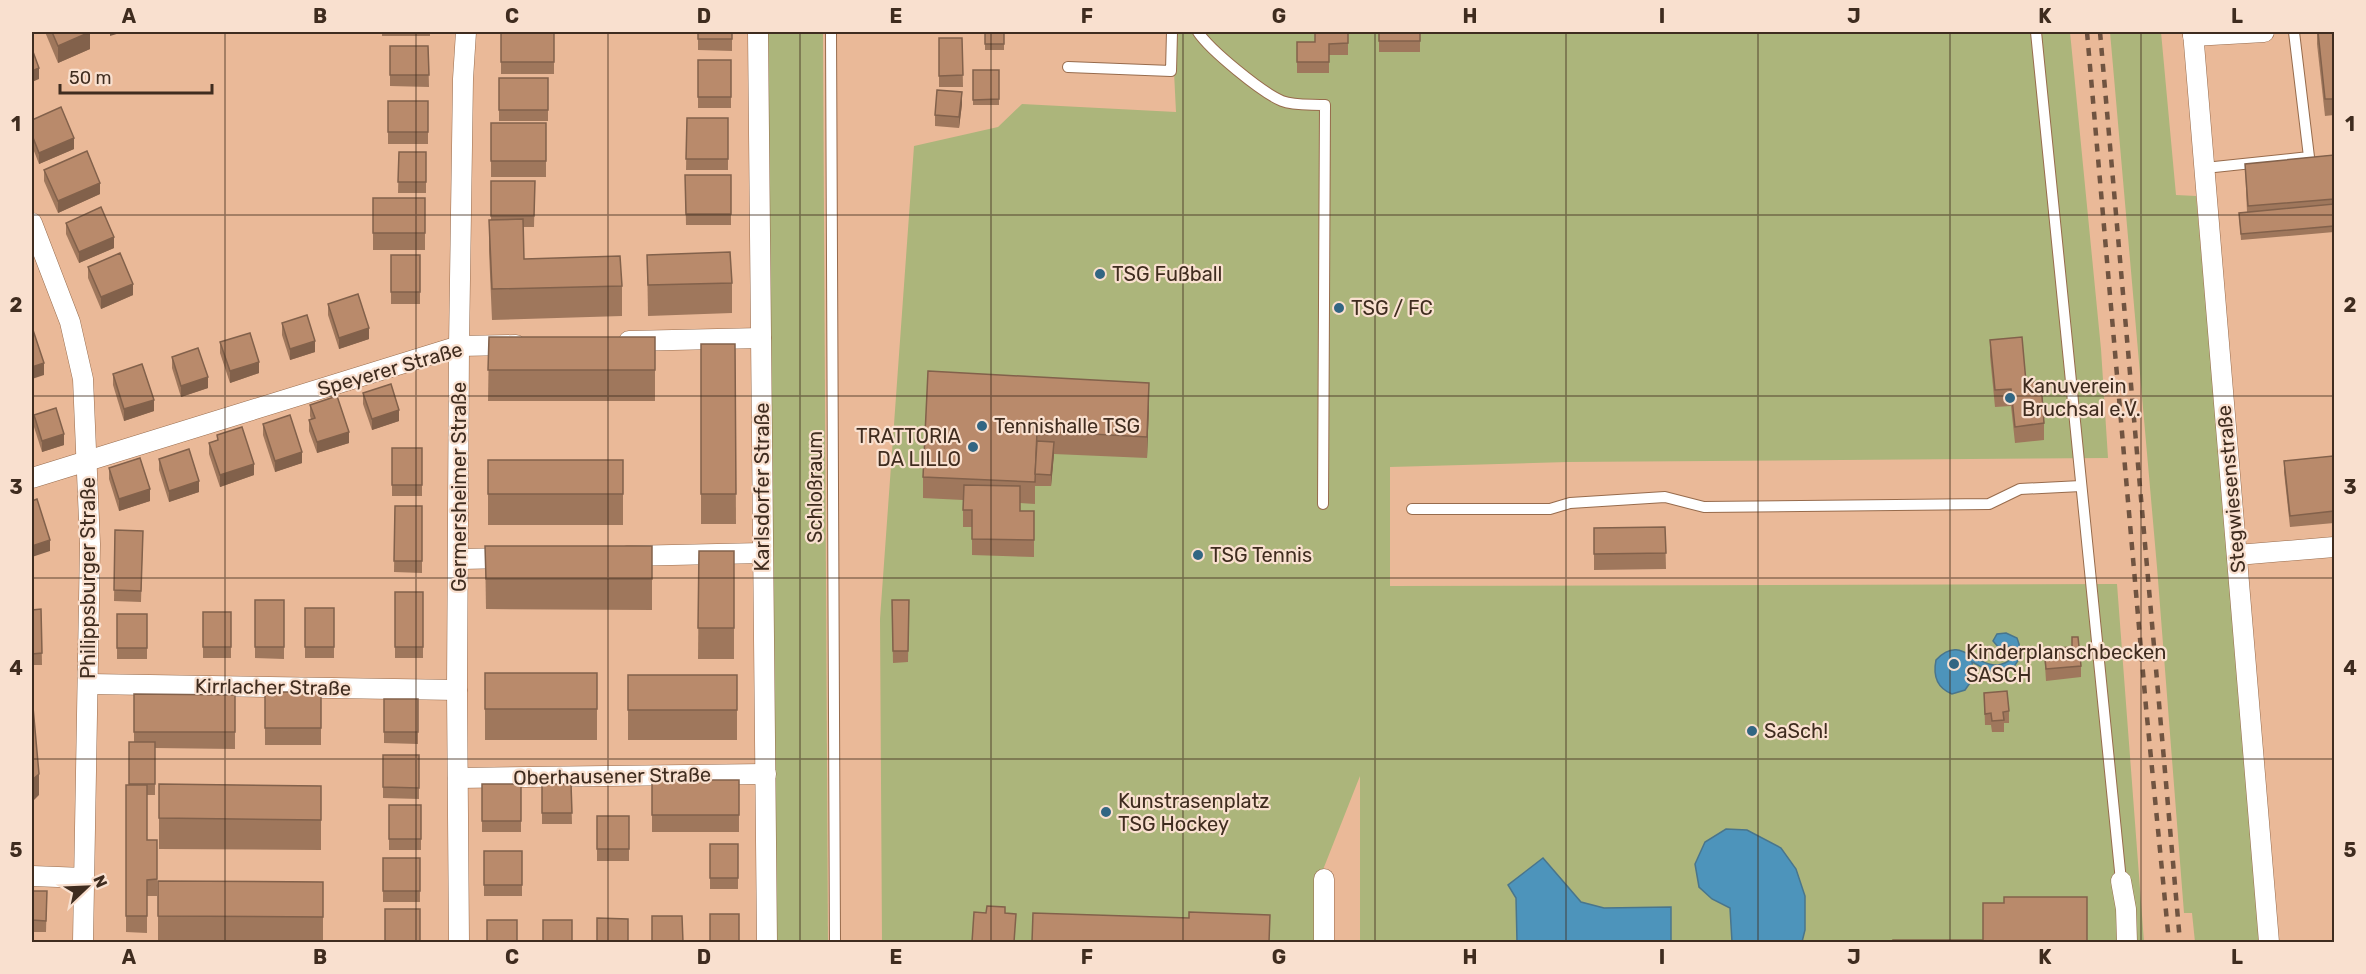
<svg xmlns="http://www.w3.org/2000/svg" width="2366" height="974" font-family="Rubik,sans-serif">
<rect width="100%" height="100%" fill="#eab998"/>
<g fill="#acb57b">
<polygon points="768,32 823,32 828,942 776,942"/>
<polygon points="1172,32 2070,32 2101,349 2108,458 1568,462 1390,467 1390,586 2117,584 2144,942 1360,942 1360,776 1315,890 1314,942 882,942 880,619 914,146 998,127 1022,104 1176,112"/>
<polygon points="2110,32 2161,32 2176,195 2196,196 2229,560 2260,942 2195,942 2192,913 2184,913 2157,567"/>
</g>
<g fill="#4d94bb" stroke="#49758c" stroke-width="1.5">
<path d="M2006 633 2017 638C2024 654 2018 672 1998 673 1990 673 1979 665 1972 662L1974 677 1965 690 1952 694C1937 688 1933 675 1936 660 1959 635 1972 663 1994 665 2002 666 2009 661 2016 656V649L2013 646 1999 648 1993 641 1997 634Z"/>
<polygon points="1726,829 1747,830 1781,848 1796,869 1805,896 1805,930 1802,942 1732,942 1730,908 1712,899 1699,887 1695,864 1705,842"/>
<polygon points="1543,858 1581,902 1604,908 1671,907 1671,942 1517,942 1516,898 1508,885"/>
</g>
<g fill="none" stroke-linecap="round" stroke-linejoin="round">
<defs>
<g id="lane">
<polyline points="831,32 835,942"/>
<path d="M1198 32C1210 50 1261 92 1282 101 1294 106 1312 104 1325 105L1323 504"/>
<polyline points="2036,32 2121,881"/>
<polyline points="1068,67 1171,71 1172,32"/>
<polyline points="2205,168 2309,157 2294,32"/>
<polyline points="1412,509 1550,509 1570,503 1665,497 1704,507 1989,504 2020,489 2081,486"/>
</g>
<g id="street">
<polyline points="758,32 767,942"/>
<polyline points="2193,32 2269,942"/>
<polyline points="2193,36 2264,32"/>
<polyline points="32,223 70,322 83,379 90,544 83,942"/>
<polyline points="629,341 761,338"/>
<polyline points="32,478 459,346 516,345"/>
<polyline points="2237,555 2334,547"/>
<polyline points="627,556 762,553"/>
<polyline points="460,559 511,558"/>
<polyline points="89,684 457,690"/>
<polyline points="458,778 766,774"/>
<polyline points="32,876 84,878"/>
<polyline points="2121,881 2126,909 2127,942"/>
<polyline points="459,942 457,690 459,346 463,79 466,32"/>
<polyline points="1324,942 1324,879"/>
</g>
</defs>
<use href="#lane" stroke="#976b4c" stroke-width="12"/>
<use href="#street" stroke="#976b4c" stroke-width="21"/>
<use href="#lane" stroke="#fff" stroke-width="10"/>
<use href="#street" stroke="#fff" stroke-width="20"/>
<g stroke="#705441" stroke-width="4.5" stroke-dasharray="8 8" stroke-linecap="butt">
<polyline points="2087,32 2146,707 2169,942"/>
<polyline points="2100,32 2180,942"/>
</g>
</g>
<g fill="#9f775c">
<polygon points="45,32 90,32 90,49 58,63"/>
<rect x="382" y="32" width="48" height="4"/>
<rect x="501" y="32" width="53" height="42"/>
<polygon points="698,32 732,32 732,51 698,50"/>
<rect x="985" y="32" width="19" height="18"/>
<polygon points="1348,32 1348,55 1329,55 1329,73 1297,73 1297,42 1315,42"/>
<rect x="1379" y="32" width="41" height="20"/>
<polygon points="2317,32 2334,32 2334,115 2325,116 2317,44"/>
<polygon points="939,38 962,38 963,87 939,87"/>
<polygon points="390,46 428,46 429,87 390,86"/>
<rect x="698" y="60" width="33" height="48"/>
<rect x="973" y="70" width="26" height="35"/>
<rect x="499" y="78" width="49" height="43"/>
<rect x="388" y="101" width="40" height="43"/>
<polygon points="962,104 959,128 935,126 935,115"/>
<polygon points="687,118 728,118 728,170 686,170"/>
<polygon points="32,120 74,149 39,164 32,146"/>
<rect x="491" y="123" width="55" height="54"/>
<polygon points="399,152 426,152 426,193 398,193"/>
<polygon points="2334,155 2334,232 2241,240 2239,213 2247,212 2245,164"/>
<polygon points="44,170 100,194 58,213 44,181"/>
<polygon points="685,175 731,175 731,225 686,225"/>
<polygon points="491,181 535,181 534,227 523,227 524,259 622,286 622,316 492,320 489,251 489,220 491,220"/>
<rect x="373" y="198" width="52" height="52"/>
<polygon points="66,223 114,248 79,263 66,234"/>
<rect x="391" y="255" width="29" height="49"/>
<polygon points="647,255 732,283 732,313 648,316"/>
<polygon points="88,267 133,295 101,309 88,278"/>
<polygon points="328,304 369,339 339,349 328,315"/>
<polygon points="282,323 315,352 290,360 282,335"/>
<polygon points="489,337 655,337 655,401 488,401"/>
<polygon points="1990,340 2044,423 2044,440 2015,443 2011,406 1995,407 1990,356"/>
<polygon points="220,342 259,373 230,383 220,353"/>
<polygon points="701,344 735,344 736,524 701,524"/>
<polygon points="172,357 208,388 181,397 172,368"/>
<polygon points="928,371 1149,404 1147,458 1054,454 1051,486 1035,486 1035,483 1035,504 1020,503 1020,511 1034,511 1034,557 972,555 972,527 963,527 963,500 923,498 923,477"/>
<polygon points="113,374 154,411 124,421 113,385"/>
<polygon points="363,393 399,421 372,430 363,404"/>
<polygon points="310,405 349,443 317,453 309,431 309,420 311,419 310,416"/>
<polygon points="34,415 64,445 42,452 34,427"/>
<polygon points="263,424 302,463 275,472 263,435"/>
<polygon points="217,435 254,475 220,487 209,454 209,443 217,440"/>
<rect x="392" y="448" width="30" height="48"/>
<polygon points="159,459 199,492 169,502 159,470"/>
<rect x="488" y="460" width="135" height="65"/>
<polygon points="2284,461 2334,468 2334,523 2290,527 2284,472"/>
<polygon points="109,468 150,501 119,511 109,479"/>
<polygon points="395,506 422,506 422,573 394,572"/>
<polygon points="1665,527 1666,569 1594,570 1594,528"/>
<polygon points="115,530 143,531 141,602 114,601"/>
<polygon points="485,546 652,546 652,610 486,609"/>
<polygon points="699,551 734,551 734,659 698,659"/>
<rect x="395" y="592" width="28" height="66"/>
<polygon points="255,600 284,600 284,659 255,658"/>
<polygon points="892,600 909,600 908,662 893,663"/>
<rect x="305" y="608" width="29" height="50"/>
<polygon points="41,609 42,665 32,665 32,610"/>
<rect x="203" y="612" width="28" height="46"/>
<rect x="117" y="614" width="30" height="45"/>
<polygon points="2072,637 2081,666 2081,677 2046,681 2044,649 2072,647"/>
<rect x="485" y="673" width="112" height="67"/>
<rect x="628" y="675" width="109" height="65"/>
<rect x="265" y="692" width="56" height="53"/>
<polygon points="1984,693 2009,711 2009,723 2004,723 2004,732 1992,732 1991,725 1985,725"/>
<polygon points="134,694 235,695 235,749 155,748 155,795 147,795 147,840 157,840 157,896 147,896 147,933 126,932 126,785 129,785 129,742 134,742"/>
<polygon points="384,699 418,699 418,744 384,743"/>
<polygon points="383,755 419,755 419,799 383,798"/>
<rect x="652" y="780" width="87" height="52"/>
<polygon points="159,784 321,786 321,850 159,849"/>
<rect x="482" y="784" width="39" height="48"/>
<polygon points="542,784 571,784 572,824 542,824"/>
<rect x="389" y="805" width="32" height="45"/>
<rect x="597" y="816" width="32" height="45"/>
<rect x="710" y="844" width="28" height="45"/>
<rect x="484" y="851" width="38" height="45"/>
<rect x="383" y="858" width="37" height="44"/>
<polygon points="158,881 323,882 323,942 158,942"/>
<polygon points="32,891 47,891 46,932 32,932"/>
</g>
<g fill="#82614b">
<polygon points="90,32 90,49 58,63 58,46"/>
<polygon points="110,32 123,32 110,36"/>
<polygon points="39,68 39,79 32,82 32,71"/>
<polygon points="962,92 962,104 959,128 959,117"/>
<polygon points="74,138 74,149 39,164 39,153"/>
<polygon points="100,183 100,194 58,213 58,201"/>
<polygon points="114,237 114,248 79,263 79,252"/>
<polygon points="133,284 133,295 101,309 101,297"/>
<polygon points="369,328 369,339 339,349 339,338"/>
<polygon points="315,341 315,352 290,360 290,349"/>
<polygon points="259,362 259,373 230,383 230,371"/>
<polygon points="44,363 44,375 32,379 32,367"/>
<polygon points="208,377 208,388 181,397 181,386"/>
<polygon points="1149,383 1149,404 1147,458 1147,437"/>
<polygon points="154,400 154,411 124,421 124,409"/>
<polygon points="399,410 399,421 372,430 372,419"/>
<polygon points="349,432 349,443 317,453 317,442"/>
<polygon points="64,434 64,445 42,452 42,441"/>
<polygon points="1054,442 1054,454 1051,486 1051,475"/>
<polygon points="302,452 302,463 275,472 275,461"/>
<polygon points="254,464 254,475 220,487 220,475"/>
<polygon points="199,481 199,492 169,502 169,491"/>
<polygon points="150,489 150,501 119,511 119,499"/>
<polygon points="50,540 50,551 32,557 32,546"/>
<polygon points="39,774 39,795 32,802 32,780"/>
</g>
<g fill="#b98a6b" stroke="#82614b" stroke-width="1.5">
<polygon points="52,32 90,32 58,46"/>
<rect x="501" y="32" width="53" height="30"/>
<rect x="698" y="32" width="34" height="7"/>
<rect x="985" y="32" width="19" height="12"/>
<polygon points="1315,32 1348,32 1348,43 1329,44 1329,62 1297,62 1297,42 1315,42"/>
<rect x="1379" y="32" width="41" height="9"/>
<polygon points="2318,32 2334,32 2334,99 2325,99"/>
<polygon points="939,38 962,38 963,75 939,76"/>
<polygon points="390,46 428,46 429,75 390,75"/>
<polygon points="32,49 39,68 32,71"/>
<rect x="698" y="60" width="33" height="37"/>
<polygon points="973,70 999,70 999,99 973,100"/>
<rect x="499" y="78" width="49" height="32"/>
<polygon points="937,90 962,92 959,117 935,115"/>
<rect x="388" y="101" width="40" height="31"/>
<polygon points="61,107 74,138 39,153 32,135 32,120"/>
<polygon points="687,118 728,118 728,159 686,159"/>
<rect x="491" y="123" width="55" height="38"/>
<polygon points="87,151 100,183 58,201 44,170"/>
<polygon points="399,152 426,152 426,182 398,182"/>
<polygon points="2334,155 2334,199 2248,206 2245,164"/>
<polygon points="685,175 731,175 731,214 686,214"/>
<polygon points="491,181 535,181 534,216 491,216"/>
<rect x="373" y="198" width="52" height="35"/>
<polygon points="2334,204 2334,226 2241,234 2239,213"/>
<polygon points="101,207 114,237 79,252 66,223"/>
<polygon points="523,219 524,259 620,256 622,286 492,289 489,220"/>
<polygon points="730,252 732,283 648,285 647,255"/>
<polygon points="120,253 133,284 101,297 88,267"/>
<rect x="391" y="255" width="29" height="37"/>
<polygon points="358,294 369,328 339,338 328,304"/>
<polygon points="307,315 315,341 290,349 282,323"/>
<polygon points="32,327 44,363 32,367"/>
<polygon points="250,333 259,362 230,371 220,342"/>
<polygon points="489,337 655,337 655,370 488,370"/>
<polygon points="2022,337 2026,382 2041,382 2044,423 2015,427 2011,389 1995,390 1990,340"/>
<polygon points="701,344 735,344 736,494 701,494"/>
<polygon points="198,348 208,377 181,386 172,357"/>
<polygon points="142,364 154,400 124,409 113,374"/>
<polygon points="928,371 1149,383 1147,437 1037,431 1035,482 923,477"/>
<polygon points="391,384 399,410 372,419 363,393"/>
<polygon points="337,396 349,432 317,442 309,420 315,418 310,405"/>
<polygon points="56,408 64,434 42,441 34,415"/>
<polygon points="290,415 302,452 275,461 263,424"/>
<polygon points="242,427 254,464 220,475 209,443 218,440 217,435"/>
<polygon points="1037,441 1054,442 1051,475 1035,474"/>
<rect x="392" y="448" width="30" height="37"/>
<polygon points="189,449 199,481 169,491 159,459"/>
<polygon points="2333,456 2334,468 2334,511 2290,516 2284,461"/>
<polygon points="140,458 150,489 119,499 109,468"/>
<rect x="488" y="460" width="135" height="34"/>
<polygon points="964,485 1020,486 1020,511 1034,511 1034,540 972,539 972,510 963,510"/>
<polygon points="37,499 50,540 32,546 32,501"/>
<polygon points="395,506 422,506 422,561 394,561"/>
<polygon points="1665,527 1666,553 1594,554 1594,528"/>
<polygon points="115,530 143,531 141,591 114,590"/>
<polygon points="485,546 652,546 652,579 486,579"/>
<polygon points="699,551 734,551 734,628 698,628"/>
<rect x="395" y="592" width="28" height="55"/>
<rect x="255" y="600" width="29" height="47"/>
<polygon points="892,600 909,600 908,651 893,651"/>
<rect x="305" y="608" width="29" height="39"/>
<polygon points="41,609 42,653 32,654 32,610"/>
<rect x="203" y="612" width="28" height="35"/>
<rect x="117" y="614" width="30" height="34"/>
<polygon points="2072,637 2078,637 2081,666 2046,669 2044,649 2072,647"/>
<rect x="485" y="673" width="112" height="36"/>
<rect x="628" y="675" width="109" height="35"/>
<polygon points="2007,691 2009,711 2003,712 2004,720 1992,721 1991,713 1985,714 1984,693"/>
<rect x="265" y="692" width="56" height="36"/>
<polygon points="134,694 235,695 235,732 134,732"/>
<rect x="384" y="699" width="34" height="33"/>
<polygon points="33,707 39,774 32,780 32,708"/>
<rect x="129" y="742" width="26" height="42"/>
<polygon points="383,755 419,755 419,788 383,787"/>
<rect x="652" y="780" width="87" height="35"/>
<polygon points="159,784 321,786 321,820 159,818"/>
<rect x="482" y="784" width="39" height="37"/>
<polygon points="542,784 571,784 572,813 542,813"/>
<polygon points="126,785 147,785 147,840 157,840 157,879 147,880 147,916 126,916"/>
<rect x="389" y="805" width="32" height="34"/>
<rect x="597" y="816" width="32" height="33"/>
<rect x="710" y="844" width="28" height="34"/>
<rect x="484" y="851" width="38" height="34"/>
<rect x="383" y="858" width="37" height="33"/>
<polygon points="158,881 323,882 323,917 158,916"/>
<polygon points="32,891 47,891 46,921 32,920"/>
<polygon points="2004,897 2087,897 2087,942 1893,942 1893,940 1983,940 1983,903 2004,903"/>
<polygon points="987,906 1005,907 1005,913 1016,914 1014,942 972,942 974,912 986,913"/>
<rect x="385" y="909" width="35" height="33"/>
<polygon points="1189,912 1270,915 1269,942 1032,942 1033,913 1189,918"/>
<rect x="710" y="914" width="29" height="28"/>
<polygon points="652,916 682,916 683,942 652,942"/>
<polygon points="597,918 628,919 628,942 597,942"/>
<rect x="487" y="920" width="30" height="22"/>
<rect x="543" y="920" width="29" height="22"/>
</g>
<path fill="none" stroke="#3f2c1f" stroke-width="1.5" stroke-opacity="0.55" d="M225 32V942M416 32V942M608 32V942M800 32V942M991 32V942M1183 32V942M1375 32V942M1566 32V942M1758 32V942M1950 32V942M2141 32V942M32 215H2334M32 396H2334M32 578H2334M32 759H2334"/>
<g fill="#326683" stroke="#f9e0cf" stroke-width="2">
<circle cx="1100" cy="274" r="6"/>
<circle cx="1339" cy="308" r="6"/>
<circle cx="2010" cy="398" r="6"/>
<circle cx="982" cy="426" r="6"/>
<circle cx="973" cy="447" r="6"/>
<circle cx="1198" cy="555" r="6"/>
<circle cx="1954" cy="664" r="6"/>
<circle cx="1752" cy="731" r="6"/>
<circle cx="1106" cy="812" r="6"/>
</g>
<g text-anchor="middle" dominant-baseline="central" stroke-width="4.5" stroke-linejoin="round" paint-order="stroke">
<g font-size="20" fill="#3f2c1f" stroke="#f9e0cf" text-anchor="start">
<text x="1112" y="274">TSG Fußball</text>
<text x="1351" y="308">TSG / FC</text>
<text x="2022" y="386">Kanuverein<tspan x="2022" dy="23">Bruchsal e.V.</tspan></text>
<text x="994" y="426">Tennishalle TSG</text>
<text x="961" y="436" text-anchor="end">TRATTORIA<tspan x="961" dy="23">DA LILLO</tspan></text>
<text x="1210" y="555">TSG Tennis</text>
<text x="1966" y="652">Kinderplanschbecken<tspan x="1966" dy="23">SASCH</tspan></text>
<text x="1764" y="731">SaSch!</text>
<text x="1118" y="801">Kunstrasenplatz<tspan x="1118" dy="23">TSG Hockey</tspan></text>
</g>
<g font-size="20" fill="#3f2c1f" stroke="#f9e0cf">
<text transform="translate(390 369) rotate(-16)">Speyerer Straße</text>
<text transform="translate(459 487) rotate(-90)">Germersheimer Straße</text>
<text transform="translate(762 487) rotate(-90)">Karlsdorfer Straße</text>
<text transform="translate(815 487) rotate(-90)">Schloßraum</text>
<text transform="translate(2231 489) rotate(-95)">Stegwiesenstraße</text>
<text transform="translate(88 578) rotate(-90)">Philippsburger Straße</text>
<text transform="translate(273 687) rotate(1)">Kirrlacher Straße</text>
<text transform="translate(612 776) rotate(-1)">Oberhausener Straße</text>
</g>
</g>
<rect width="2366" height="974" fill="none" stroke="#f9e0cf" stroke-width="66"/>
<g transform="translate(87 887) rotate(67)" stroke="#f9e0cf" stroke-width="4.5" paint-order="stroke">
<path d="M0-4.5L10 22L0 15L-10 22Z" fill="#3f2c1f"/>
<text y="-9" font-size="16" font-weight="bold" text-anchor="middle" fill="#3f2c1f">N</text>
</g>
<path d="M60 84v9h152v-9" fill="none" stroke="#3f2c1f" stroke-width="3"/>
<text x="69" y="84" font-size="18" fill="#3f2c1f" stroke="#f9e0cf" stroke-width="4.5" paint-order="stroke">50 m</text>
<rect x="33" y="33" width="2300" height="908" fill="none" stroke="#3f2c1f" stroke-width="2"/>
<g font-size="20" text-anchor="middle" font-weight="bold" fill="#3f2c1f">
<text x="129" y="23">A</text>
<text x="320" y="23">B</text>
<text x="512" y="23">C</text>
<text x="704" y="23">D</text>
<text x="896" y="23">E</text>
<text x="1087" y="23">F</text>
<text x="1279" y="23">G</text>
<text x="1470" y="23">H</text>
<text x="1662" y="23">I</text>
<text x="1854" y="23">J</text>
<text x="2045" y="23">K</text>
<text x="2237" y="23">L</text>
<text x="16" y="131">1</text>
<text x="2350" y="131">1</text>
<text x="16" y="312">2</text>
<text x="2350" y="312">2</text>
<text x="16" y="494">3</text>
<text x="2350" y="494">3</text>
<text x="16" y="675">4</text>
<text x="2350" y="675">4</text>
<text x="16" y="857">5</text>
<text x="2350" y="857">5</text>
<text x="129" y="964">A</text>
<text x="320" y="964">B</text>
<text x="512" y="964">C</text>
<text x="704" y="964">D</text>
<text x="896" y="964">E</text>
<text x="1087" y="964">F</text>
<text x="1279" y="964">G</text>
<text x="1470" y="964">H</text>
<text x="1662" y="964">I</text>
<text x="1854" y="964">J</text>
<text x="2045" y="964">K</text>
<text x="2237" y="964">L</text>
</g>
</svg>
